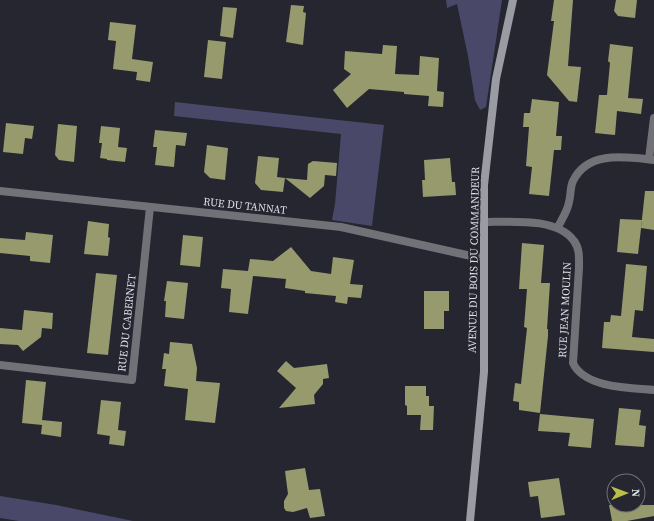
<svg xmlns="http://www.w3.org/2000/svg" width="654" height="521" font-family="'Source Serif 4',serif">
<rect width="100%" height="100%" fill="#262631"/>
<g fill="#494869">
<polygon points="446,0 502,0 486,107 480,110 475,100 468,56 457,4 447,8"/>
<polygon points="175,102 384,125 372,226 332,220 335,204 341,134 174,116"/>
<polygon points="0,496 56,505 133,521 19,521 0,518"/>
</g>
<g fill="#969a6d">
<polygon points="554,0 573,0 568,66 581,67 577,102 569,101 547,75 554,21 551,21"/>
<polygon points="616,0 637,0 635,18 618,16 614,11"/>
<polygon points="291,5 304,6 303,12 306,13 303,45 286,42"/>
<polygon points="223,7 237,8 233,38 220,36"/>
<polygon points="110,22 136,25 132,59 153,62 150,82 136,80 137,72 113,69 116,41 108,40"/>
<polygon points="208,40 226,42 222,79 204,77"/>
<polygon points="610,44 633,47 628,98 643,99 641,114 617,111 615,135 595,133 599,95 607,95 610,63 608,61"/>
<polygon points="383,45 397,46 395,74 419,75 420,56 439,58 437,91 444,92 443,107 428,106 429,96 404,94 404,92 369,89 347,108 333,90 351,74 344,69 345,51 382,54"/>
<polygon points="532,99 559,102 556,136 562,136 561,150 554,150 549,196 529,194 532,167 526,166 529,127 523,127 524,113 530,113"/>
<polygon points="6,123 34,126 32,139 25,138 23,154 3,152"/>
<polygon points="58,124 77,126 74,162 59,160 55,155"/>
<polygon points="101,126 120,128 118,147 127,148 125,162 107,160 107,159 100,158 102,143 99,143"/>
<polygon points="155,130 187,133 185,146 176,145 174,167 155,165 157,147 153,147"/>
<polygon points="207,145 228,148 225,180 210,178 204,172"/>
<polygon points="258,156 279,158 277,177 285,178 283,192 261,190 255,183"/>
<polygon points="450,158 452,182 455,182 456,195 423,197 422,180 425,180 424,160"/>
<polygon points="313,161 337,163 336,176 325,175 324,186 310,198 285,178 307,180 308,164"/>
<polygon points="645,191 654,191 654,230 641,228"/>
<polygon points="620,219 642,220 638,254 617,252"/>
<polygon points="88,221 109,224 108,237 110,238 108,256 84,254"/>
<polygon points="26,232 53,235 50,263 30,261 30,256 0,253 0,238 25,240"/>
<polygon points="183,235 203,237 200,267 180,265"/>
<polygon points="522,243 544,245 541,283 550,283 547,329 548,329 548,336 540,413 519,410 519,402 513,401 515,383 521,384 527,328 524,327 527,289 519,289"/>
<polygon points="291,247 311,271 331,274 333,257 354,260 350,284 363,285 361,298 348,297 347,304 335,302 336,296 305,293 305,291 285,288 286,279 253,276 248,314 229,312 231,289 221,288 223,269 248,271 250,259 273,261"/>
<polygon points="626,264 647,266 643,311 635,310 632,337 654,339 654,352 602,348 604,322 610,322 611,315 621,316"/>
<polygon points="96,273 117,275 108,355 87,353"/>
<polygon points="167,281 188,283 184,319 165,317 166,301 164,301"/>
<polygon points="424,291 449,291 449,311 444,311 444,329 424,329"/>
<polygon points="24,310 53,313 52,329 42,328 41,337 23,351 18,345 0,344 0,328 22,330"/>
<polygon points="170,342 192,344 197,368 196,381 220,383 215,423 185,420 188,389 164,386 166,369 162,369 164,353 169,354"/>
<polygon points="286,361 294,368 327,364 329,378 323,379 323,384 314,395 315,404 279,408 296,388 277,371"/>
<polygon points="26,380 46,382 42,420 62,422 61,437 41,434 42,425 22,423"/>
<polygon points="405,386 426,386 426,396 429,396 429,406 434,406 433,430 420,430 421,415 407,415 407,406 405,405"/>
<polygon points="101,400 121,402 118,430 126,431 124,446 109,444 110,436 97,434"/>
<polygon points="619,408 641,410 639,425 646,426 644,447 615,445"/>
<polygon points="540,414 594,419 591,448 568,446 570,433 538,431"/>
<polygon points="305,468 309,490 320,489 325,516 310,518 307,508 293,512 286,511 284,508 284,501 288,494 285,471"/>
<polygon points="559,478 565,515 541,518 538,496 530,497 528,482"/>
<polygon points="609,505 654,505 654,516 627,521 612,521"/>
</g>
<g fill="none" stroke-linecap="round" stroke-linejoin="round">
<g stroke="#717177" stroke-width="8">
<polyline points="649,159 654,118"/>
<polyline points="0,191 341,227 471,256 484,257"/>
<path d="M484 222C510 222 557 217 574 241 580 249 579 259 579 268L573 363C584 388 631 388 654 390"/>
<path d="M558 227C562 219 568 210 569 202 571 195 570 187 573 181 588 150 626 157 654 160"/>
<polyline points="0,365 132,380 150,207"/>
</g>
<polyline stroke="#9b9ba4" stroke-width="8" points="470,521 484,372 484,185 496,79 513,0"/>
</g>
<g text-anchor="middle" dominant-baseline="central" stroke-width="4" stroke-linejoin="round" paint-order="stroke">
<g font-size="11" fill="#dedfe6" stroke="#262631">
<text transform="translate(245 206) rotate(6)">RUE DU TANNAT</text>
<text transform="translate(474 260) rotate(-89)">AVENUE DU BOIS DU COMMANDEUR</text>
<text transform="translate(565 310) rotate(-87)">RUE JEAN MOULIN</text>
<text transform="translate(127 323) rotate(-84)">RUE DU CABERNET</text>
</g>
</g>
<g transform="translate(626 493) rotate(89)"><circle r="19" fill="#262631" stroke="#707079"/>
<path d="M0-3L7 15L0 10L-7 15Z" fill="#bac045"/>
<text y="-6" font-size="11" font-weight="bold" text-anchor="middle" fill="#dedfe6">N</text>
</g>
</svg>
